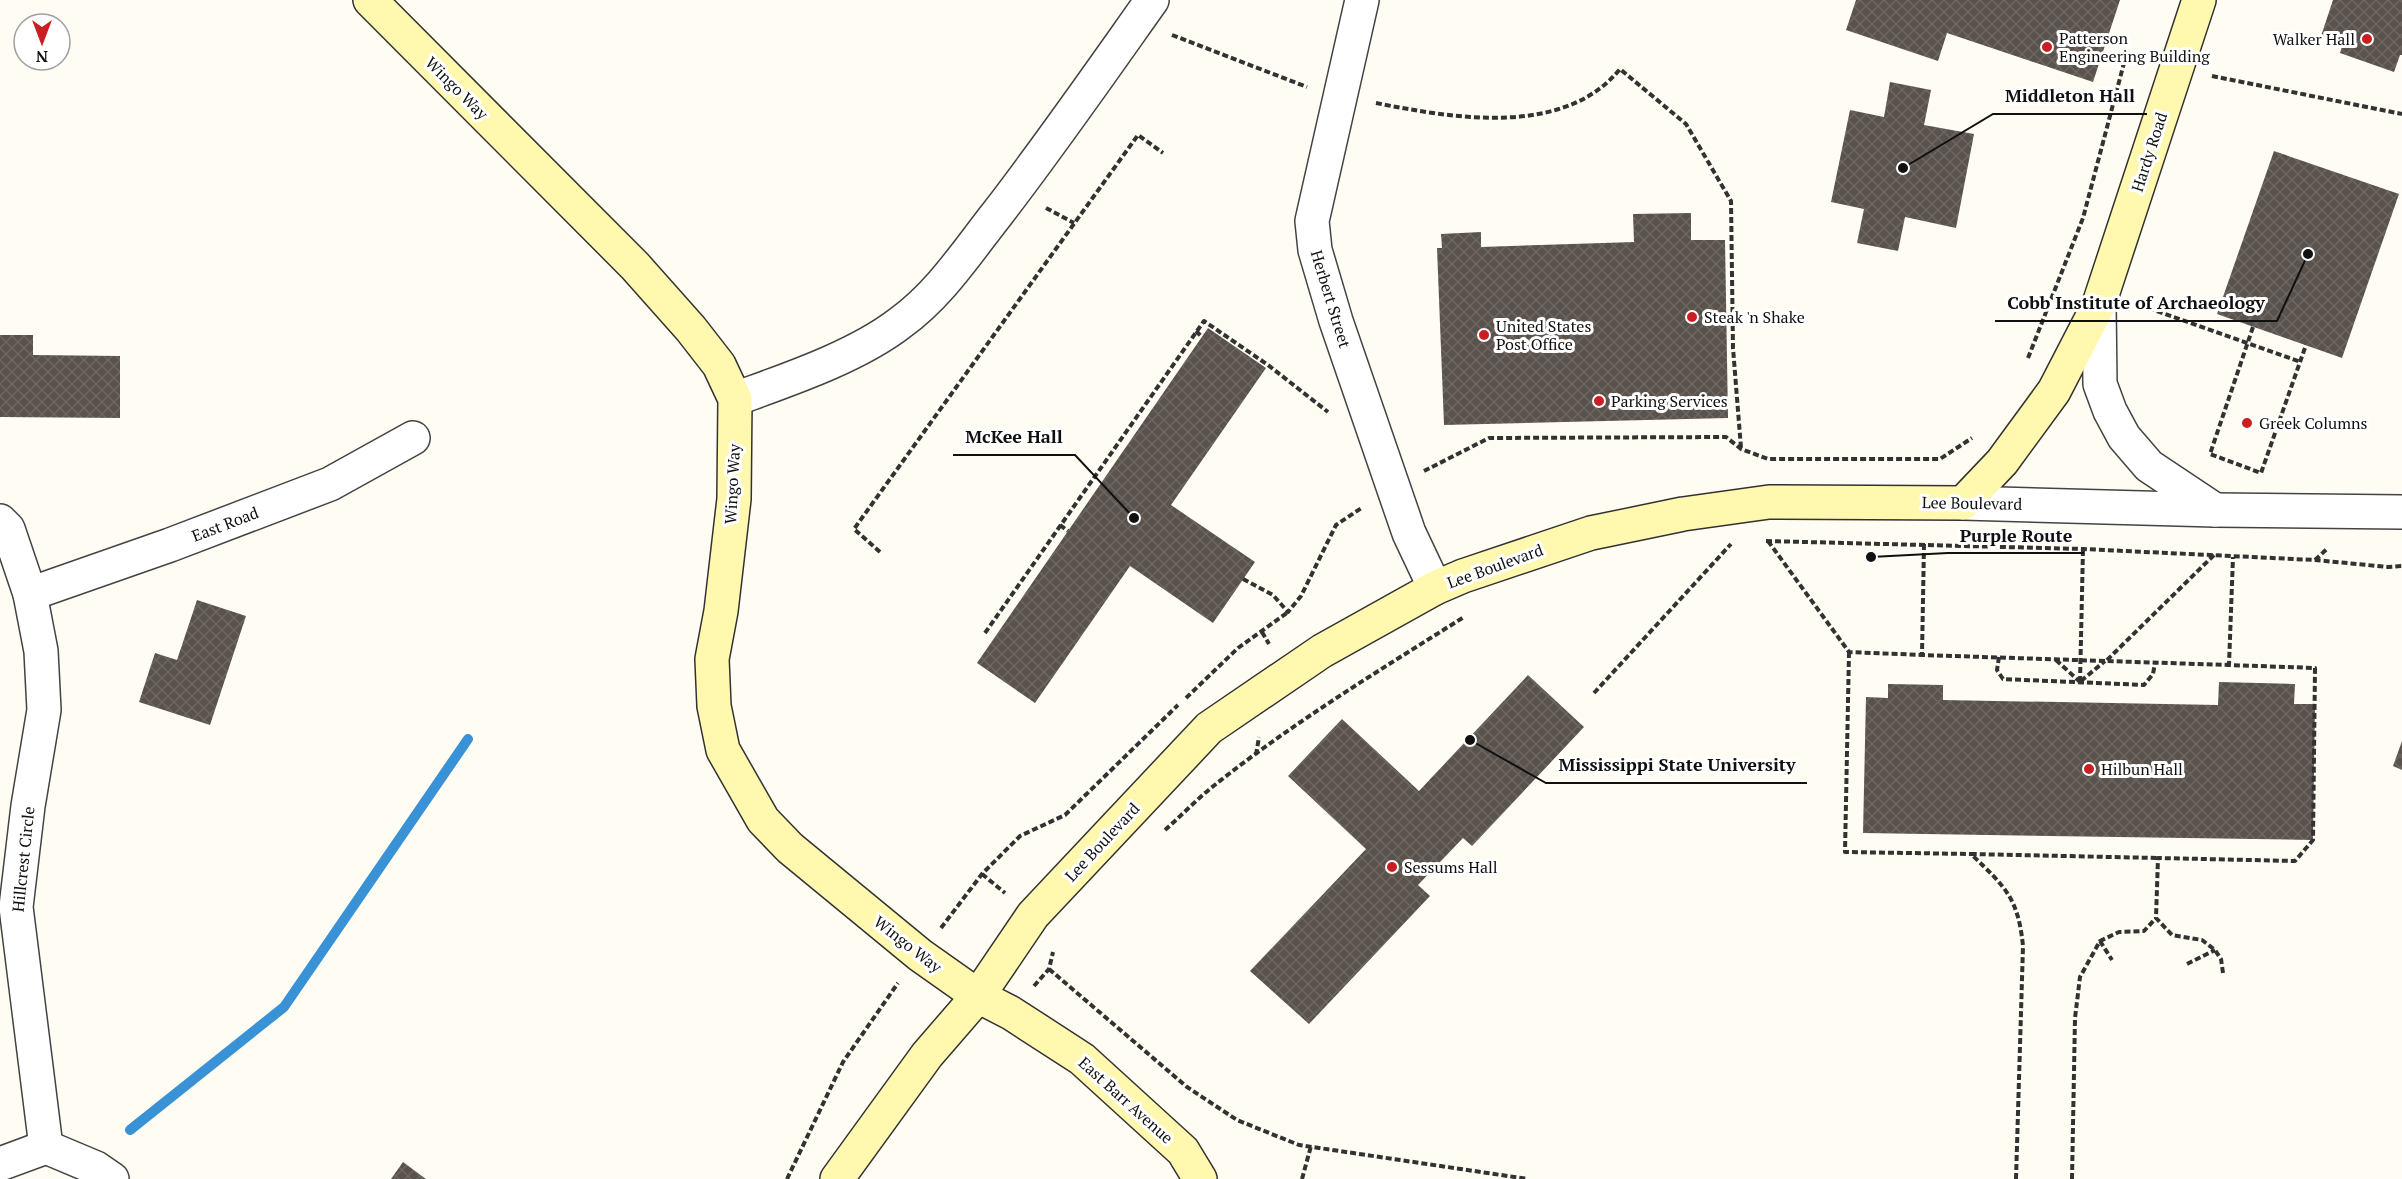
<svg xmlns="http://www.w3.org/2000/svg" width="2402" height="1179" font-family="'PT Serif',serif">
<defs>
<pattern id="building-cross-hatch" width="8" height="8" patternUnits="userSpaceOnUse" patternTransform="scale(1.5)"><rect width="8" height="8" fill="#5a524c"/><path d="M0 0l8 8M0 8l8-8" fill="none" stroke="#6d6661"/></pattern>
</defs>
<rect width="100%" height="100%" fill="#fffdf3"/>
<g fill="none" stroke-linecap="round" stroke-linejoin="round">
<polyline stroke="#3892d5" stroke-width="10" points="130,1130 284,1007 468,739"/>
</g>
<g fill="url(#building-cross-hatch)">
<polygon points="1856,0 2120,0 2093,82 1947,33 1938,61 1846,30"/>
<polygon points="2333,0 2402,0 2402,55 2400,55 2394,72 2340,53 2343,43 2321,36"/>
<polygon points="1890,82 1931,90 1924,125 1974,134 1956,228 1905,217 1898,251 1857,243 1864,209 1831,202 1850,110 1884,117"/>
<polygon points="2274,151 2399,194 2342,358 2217,314"/>
<polygon points="1691,213 1691,240 1725,240 1728,418 1444,425 1437,248 1442,248 1441,234 1481,232 1481,247 1634,242 1633,214"/>
<polygon points="1208,328 1266,368 1171,505 1255,562 1213,623 1130,566 1035,703 977,663"/>
<polygon points="0,335 33,335 33,355 120,356 120,418 0,417"/>
<polygon points="197,600 246,616 210,725 139,702 155,653 177,660"/>
<polygon points="1528,675 1584,727 1472,846 1463,838 1418,885 1430,896 1309,1024 1250,971 1366,849 1288,776 1342,719 1419,791"/>
<polygon points="2219,682 2295,684 2294,704 2315,704 2313,840 1863,833 1866,697 1888,698 1888,684 1943,685 1943,700 2218,705"/>
<polygon points="2402,741 2402,770 2393,766"/>
<polygon points="403,1162 426,1179 391,1179"/>
</g>
<g fill="none" stroke-linecap="round" stroke-linejoin="round">
<defs>
<g id="street">
<polyline points="1362,0 1312,221 1315,250 1336,321 1409,533 1435,588"/>
<polyline points="2099,304 2100,384 2110,411 2124,437 2149,466 2215,510"/>
<path d="M735 399C787 380 856 357 900 323 940 294 967 252 997 214 1051 144 1101 72 1152 0"/>
<polyline points="1963,503 2215,510 2402,512"/>
<polyline points="0,521 8,529 30,594 41,651 44,710 28,806 16,907 46,1147"/>
<polyline points="30,594 170,545 330,484 413,438"/>
<polyline points="46,1147 96,1168 112,1179"/>
<polyline points="0,1164 46,1147"/>
</g>
<g id="secondary">
<polyline points="370,0 635,266 691,329 719,365 735,399 734,499 721,611 712,659 714,706 723,750 763,820 790,848 920,955 978,996 1011,1013 1082,1059 1183,1151 1200,1179"/>
<polyline points="837,1179 927,1055 978,996 1033,915 1209,728 1322,651 1435,588 1463,576 1591,533 1683,514 1769,502 1963,503 2002,462 2054,391 2099,304 2199,0"/>
</g>
</defs>
<use href="#street" stroke="#434343" stroke-width="36"/>
<use href="#secondary" stroke="#323232" stroke-width="36"/>
<g stroke="#323232" stroke-width="4" stroke-dasharray="6 3" stroke-linecap="butt">
<polyline points="1172,35 1307,87"/>
<polyline points="2212,76 2402,114"/>
<path d="M1376 103C1452 118 1564 138 1620 69L1686 124 1731 201 1733 348 1741 448"/>
<polyline points="1046,208 1074,223"/>
<polyline points="2140,305 2301,362"/>
<polyline points="2253,327 2210,454 2261,473 2306,345"/>
<polyline points="1196,331 1202,337"/>
<polyline points="2028,358 2083,218 2124,63 2142,62"/>
<polyline points="1424,471 1489,438 1726,437 1741,449 1768,459 1940,459 1972,438"/>
<polyline points="1060,525 1068,531"/>
<polyline points="1766,541 2083,549 2315,560 2388,567 2402,566"/>
<polyline points="1768,541 1849,652 1922,655"/>
<polyline points="1924,544 1922,655 2106,661"/>
<polyline points="880,552 854,529 1138,135 1163,153"/>
<polyline points="2214,555 2106,661 2229,665"/>
<polyline points="2315,560 2328,548"/>
<polyline points="1243,579 1273,595 1288,612 1301,596 1336,525 1363,507"/>
<polyline points="1262,632 1269,644"/>
<polyline points="985,633 1204,321 1268,365 1328,412"/>
<polyline points="1849,652 1845,852 1971,854"/>
<polyline points="1999,657 1997,670 2003,679 2144,685 2153,674 2155,663"/>
<polyline points="2056,660 2079,681"/>
<polyline points="2081,681 2105,661"/>
<polyline points="2080,682 2083,549"/>
<polyline points="1594,693 1731,544"/>
<polyline points="1186,698 1238,648 1288,612"/>
<polyline points="1256,755 1259,737"/>
<path d="M1165 830C1182 815 1198 798 1216 784 1294 722 1380 670 1464 617"/>
<polyline points="982,874 1005,893"/>
<polyline points="941,928 982,874 1020,836 1065,815 1178,705"/>
<polyline points="2100,941 2112,960"/>
<polyline points="2187,964 2215,950"/>
<polyline points="1049,969 1187,1087 1237,1120 1299,1145 1528,1179"/>
<polyline points="2223,973 2221,959 2215,950 2202,940 2172,935 2156,918 2158,858 2295,861 2313,840 2315,668 2229,665 2233,557"/>
<polyline points="1034,986 1049,969 1053,952"/>
<polyline points="787,1179 843,1062 898,983"/>
<polyline points="1302,1179 1311,1146"/>
<path d="M2016 1179 2023 946C2018 897 2005 887 1971 854L2158 858"/>
<polyline points="2072,1179 2075,1018 2080,977 2100,941 2119,932 2144,931 2156,918"/>
</g>
<use href="#street" stroke="#fff" stroke-width="33"/>
<use href="#secondary" stroke="#fff8ae" stroke-width="33"/>
</g>
<g fill="#c91f23" stroke="#fff" stroke-width="2">
<circle cx="2367" cy="39" r="6"/>
<circle cx="2047" cy="47" r="6"/>
<circle cx="1692" cy="317" r="6"/>
<circle cx="1484" cy="335" r="6"/>
<circle cx="1599" cy="401" r="6"/>
<circle cx="2247" cy="423" r="6"/>
<circle cx="2089" cy="769" r="6"/>
<circle cx="1392" cy="867" r="6"/>
</g>
<g text-anchor="middle" dominant-baseline="central" stroke-width="6" stroke-linejoin="round" paint-order="stroke">
<g font-size="16" fill="#101010" stroke="#fff" text-anchor="start">
<text x="2059" y="38">Patterson<tspan x="2059" dy="18">Engineering Building</tspan></text>
<text x="2355" y="39" text-anchor="end">Walker Hall</text>
<text x="1704" y="317">Steak 'n Shake</text>
<text x="1496" y="326">United States<tspan x="1496" dy="18">Post Office</tspan></text>
<text x="1611" y="401">Parking Services</text>
<text x="2259" y="423">Greek Columns</text>
<text x="2101" y="769">Hilbun Hall</text>
<text x="1404" y="867">Sessums Hall</text>
</g>
<g font-size="16" fill="#101010" stroke="#fff">
<text transform="translate(457 88) rotate(45)">Wingo Way</text>
<text transform="translate(2149 152) rotate(-72)">Hardy Road</text>
<text transform="translate(1331 299) rotate(73)">Herbert Street</text>
<text transform="translate(732 484) rotate(-87)">Wingo Way</text>
<text transform="translate(1972 503) rotate(1)">Lee Boulevard</text>
<text transform="translate(225 524) rotate(-21)">East Road</text>
<text transform="translate(1495 566) rotate(-20)">Lee Boulevard</text>
<text transform="translate(1102 842) rotate(-47)">Lee Boulevard</text>
<text transform="translate(23 859) rotate(-84)">Hillcrest Circle</text>
<text transform="translate(908 944) rotate(38)">Wingo Way</text>
<text transform="translate(1126 1100) rotate(42)">East Barr Avenue</text>
</g>
</g>
<path fill="none" stroke="#101010" stroke-width="2" d="M1903 168L1993 114H2147M2308 254L2277 321H1995M1134 518L1075 455H953M1871 557L1948 553H2084M1470 740L1546 783H1807"/>
<g fill="#101010" stroke="#fff" stroke-width="2">
<circle cx="1903" cy="168" r="6"/>
<circle cx="2308" cy="254" r="6"/>
<circle cx="1134" cy="518" r="6"/>
<circle cx="1871" cy="557" r="6"/>
<circle cx="1470" cy="740" r="6"/>
</g>
<g font-size="18" text-anchor="middle" font-weight="bold" fill="#101010" stroke="#fff" stroke-width="6" stroke-linejoin="round" paint-order="stroke">
<text x="2070" y="102">Middleton Hall</text>
<text x="2136" y="309">Cobb Institute of Archaeology</text>
<text x="1014" y="443">McKee Hall</text>
<text x="2016" y="542">Purple Route</text>
<text x="1677" y="771">Mississippi State University</text>
</g>
<g transform="translate(42 42) rotate(180)"><circle r="28" fill="#ffffff" stroke="#9f9f9f" stroke-width="1.5"/>
<path d="M0-4.5L10 22L0 15L-10 22Z" fill="#c91f23"/>
<text y="-9" font-size="16" font-weight="bold" text-anchor="middle" fill="#101010">N</text>
</g>
</svg>
